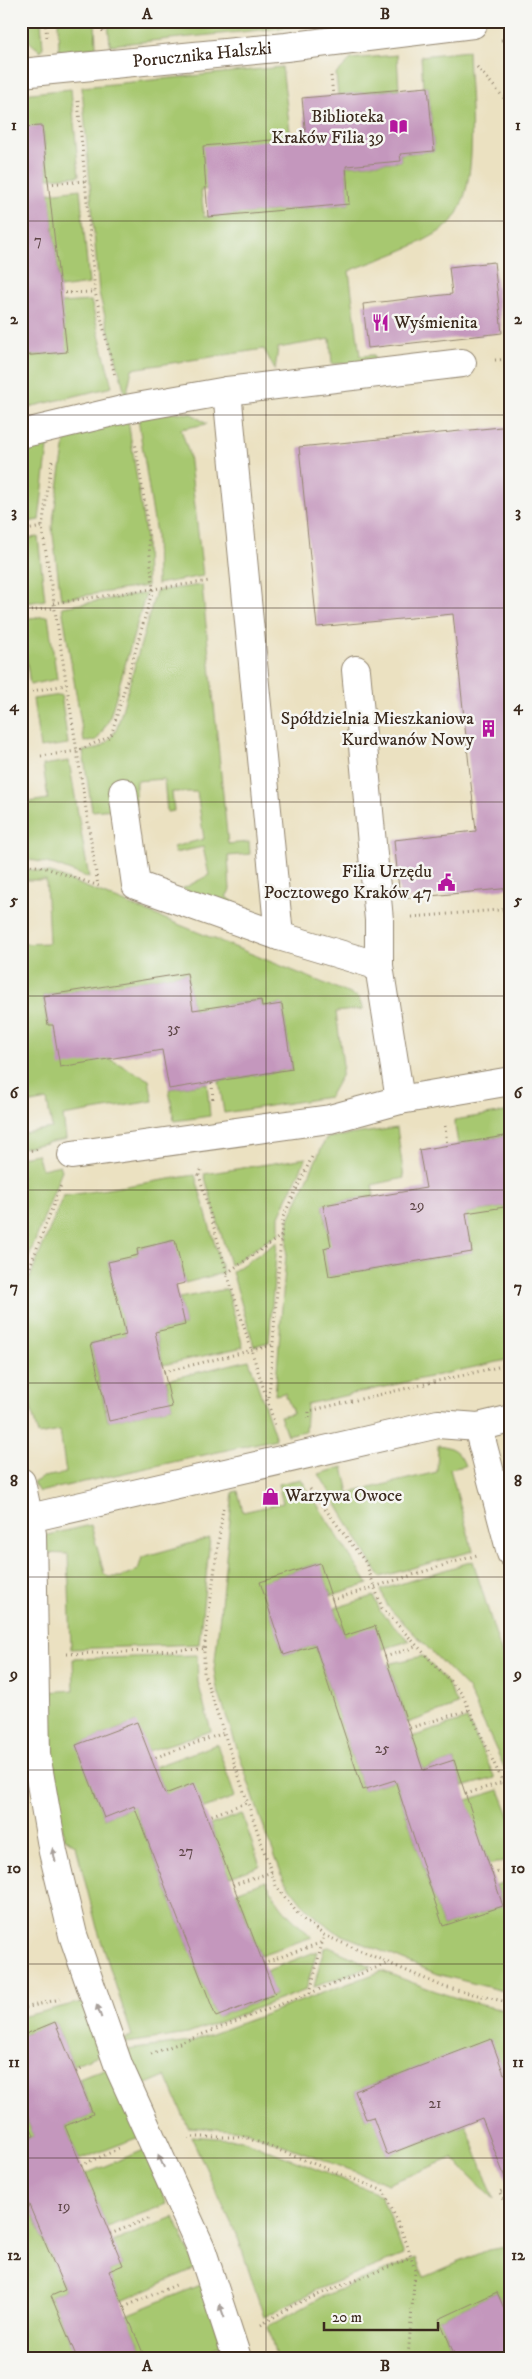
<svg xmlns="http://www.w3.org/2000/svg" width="532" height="2379" font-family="'IM FELL DW Pica',serif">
<rect width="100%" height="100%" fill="#f6f6f2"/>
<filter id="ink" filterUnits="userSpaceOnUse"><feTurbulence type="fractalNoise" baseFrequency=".02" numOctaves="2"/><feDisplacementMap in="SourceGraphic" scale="10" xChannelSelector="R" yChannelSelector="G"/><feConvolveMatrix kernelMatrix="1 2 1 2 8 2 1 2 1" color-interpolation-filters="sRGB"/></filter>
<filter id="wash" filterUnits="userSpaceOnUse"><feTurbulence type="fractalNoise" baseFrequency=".0096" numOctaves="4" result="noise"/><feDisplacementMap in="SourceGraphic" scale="20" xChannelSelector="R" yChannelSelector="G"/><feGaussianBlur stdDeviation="1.12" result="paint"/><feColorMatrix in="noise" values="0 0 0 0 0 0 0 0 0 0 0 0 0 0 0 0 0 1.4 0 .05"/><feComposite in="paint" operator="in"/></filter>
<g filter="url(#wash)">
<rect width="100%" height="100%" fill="#ebe1c1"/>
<g fill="#a7c870" stroke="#717947">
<path d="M21 21H41L43 47 41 51C30 44 21 35 21 21Z"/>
<polygon points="58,21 95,21 96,48 59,51"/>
<polygon points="108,21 297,21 301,26 110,45"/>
<path d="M468 51C469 95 482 187 451 222 433 242 376 260 349 271L360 356 374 355 375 362 332 364 330 339 278 348 275 370 264 349 132 369 126 397 99 293 82 87 282 67 291 139 214 188 201 190 204 217 349 204 346 166 401 161 400 154 434 151 428 87H423L421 56Z"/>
<polygon points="397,55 399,89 338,95 336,74 351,59"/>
<polygon points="71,89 79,176 48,178 43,131 21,133 21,94"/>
<polygon points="80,189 89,284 60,288 49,193"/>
<polygon points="91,301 112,387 21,409 21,356 66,352 61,303"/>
<polygon points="173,412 192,414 207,424 181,429 189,454 203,576 157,584 156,534 138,419"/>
<polygon points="128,420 146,539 147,586 61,599 52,527 66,436"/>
<polygon points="49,439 39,520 21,523 21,446"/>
<polygon points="38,537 45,600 21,604 21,539"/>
<path d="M202 585 228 844 249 842 250 854 228 856 230 890 226 897 244 908 241 909 182 889 209 875 203 847 175 853 173 847 204 839 197 792H172L174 811 167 812 164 779 136 781 135 807 92 811 83 751C101 750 108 744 117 728L156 591Z"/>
<polygon points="146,593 109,720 97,740 84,742 62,607"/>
<polygon points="48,616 57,679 30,685 21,619"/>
<polygon points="61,695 68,744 40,748 33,699"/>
<polygon points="69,761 89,878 55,865 21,858 21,803 48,799 43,765"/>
<polygon points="21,868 54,874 358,997 363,1009 336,1012 343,1065 341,1076 329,1097 224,1113 219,1081 292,1069 282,1004 262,1007 261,1000 193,1010 187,973 43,996 48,1025 61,1024 108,1058 149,1080 153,1101 63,1116 66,1139 21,1148 21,1116 24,1133 52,1128 47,1100 21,1105 21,944 49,943 46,880 21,880"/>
<polygon points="207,1083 210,1116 174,1121 169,1089"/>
<polygon points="511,1111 511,1135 458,1144 454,1120"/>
<polygon points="397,1128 404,1178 372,1185 374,1196 323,1205 329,1237 338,1245 324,1248 329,1276 472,1252 466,1213 511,1206 511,1359 307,1404 305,1431 287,1435 280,1416 293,1413 285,1393 275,1395 289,1219 326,1138"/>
<polygon points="37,1154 42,1169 60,1165 62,1170 21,1278 21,1157"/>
<polygon points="306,1158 279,1216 279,1233 230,1265 204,1174"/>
<polygon points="195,1175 223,1273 185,1283 174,1240 137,1249 138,1255 108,1262 126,1335 91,1344 108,1421 172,1407 166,1380 249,1360 276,1439 39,1492 33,1483 43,1477 66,1473 60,1431 38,1435 21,1370 21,1300 63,1196"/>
<polygon points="277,1242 269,1342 254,1346 232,1272"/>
<polygon points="227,1289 243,1347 163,1365 155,1332 185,1325 179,1298"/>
<path d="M438 1445C453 1447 460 1452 465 1466L450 1469 473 1551 380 1577 319 1474 343 1467 349 1493 437 1472Z"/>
<polygon points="301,1479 368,1584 331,1595 319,1563 261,1582 284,1655 315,1645 363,1790 395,1780 443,1926 502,1906 496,1885 511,1880 511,1993 437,1974 338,1933 317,1918 302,1903 284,1880 260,1817 217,1688 214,1670 233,1492 238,1491 243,1512 283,1503 278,1484"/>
<polygon points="91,1525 104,1573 108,1577 121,1577 138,1570 142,1557 210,1538 199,1644 71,1649 68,1554 42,1553 43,1536"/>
<polygon points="473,1561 511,1684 511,1769 506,1771 468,1689 388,1607 381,1590"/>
<polygon points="374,1596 380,1611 409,1641 383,1649 344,1636 335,1608"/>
<polygon points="197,1655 198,1682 211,1731 148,1751 136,1722 77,1745 104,1818 134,1806 216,2017 275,1995 266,1971 317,1951 306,1990 188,2034 125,2043 125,2039 132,2036 97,1928 76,1846 64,1837 49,1744 47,1692 74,1690 73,1659"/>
<polygon points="423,1656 446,1681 458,1705 408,1723 388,1664"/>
<polygon points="467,1719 495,1778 463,1787 454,1760 423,1770 412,1737"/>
<polygon points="217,1744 235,1797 204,1808 165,1794 154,1767"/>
<polygon points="499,1790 511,1820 511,1859 489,1865 467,1800"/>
<polygon points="242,1814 260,1866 230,1877 210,1825"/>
<path d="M266 1881C281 1910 289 1916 312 1937L260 1955 236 1892Z"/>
<polygon points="329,1947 371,1966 314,1987 324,1948"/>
<path d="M382 1971C424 1987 466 2004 511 2011V2072L504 2074 491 2040 355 2091 366 2119 379 2114 376 2124 387 2155 466 2125 494 2199 452 2158 388 2184 246 2131 188 2127 166 2076 140 2087 127 2050 190 2042Z"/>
<polygon points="81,2002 88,2004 104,2053 73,2065 55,2022 21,2036 21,2017"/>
<polygon points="109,2067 139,2137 79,2160 65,2126 93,2114 79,2079"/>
<polygon points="21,2107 34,2136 21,2141"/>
<polygon points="191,2136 243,2140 381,2195 404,2255 316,2290 264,2317 238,2238"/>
<polygon points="144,2150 167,2204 107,2227 85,2174"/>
<polygon points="21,2186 65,2290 51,2296 77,2358 21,2358"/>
<polygon points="174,2217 196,2268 121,2301 109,2271 123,2265 113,2242"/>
<polygon points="511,2246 511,2315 507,2317 497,2292 439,2319 456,2358 276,2358 268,2326 319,2298 416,2258 424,2277 488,2250"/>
<polygon points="202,2284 221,2345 193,2358 145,2358 127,2315"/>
</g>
<g id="blocks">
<g fill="#c497bd">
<polygon points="428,87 434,151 400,154 401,161 346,166 349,204 208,217 203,146 306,137 302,98"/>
<polygon points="42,126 67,352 21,356 21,127"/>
<polygon points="494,262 502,333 368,348 363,304 452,294 449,267"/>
<polygon points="511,426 511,888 400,899 394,840 476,831 453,614 317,627 299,447"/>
<polygon points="187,973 193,1010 261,1000 262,1007 282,1004 292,1069 169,1089 162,1050 60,1067 53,1025 48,1025 43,996"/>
<polygon points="511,1135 511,1206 466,1213 472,1252 329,1276 324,1248 331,1246 323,1205 426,1188 419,1150"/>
<polygon points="175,1240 185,1283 176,1285 185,1325 155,1332 172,1407 109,1421 91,1344 126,1335 108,1262 138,1255 137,1249"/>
<polygon points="320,1563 344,1636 375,1626 423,1770 454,1760 503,1906 443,1926 395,1780 363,1790 315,1645 284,1655 260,1582"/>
<polygon points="137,1722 165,1794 194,1783 275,1994 216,2017 134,1806 104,1818 76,1745"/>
<polygon points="55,2022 93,2114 65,2126 123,2265 109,2271 145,2358 77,2358 51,2296 65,2290 21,2186 21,2141 34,2136 21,2107 21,2036"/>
<polygon points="491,2039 504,2074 511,2072 511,2187 509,2188 482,2118 387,2155 373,2117 366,2119 355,2091"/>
<polygon points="497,2292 511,2325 511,2358 456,2358 439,2319"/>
</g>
</g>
</g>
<g filter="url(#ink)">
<use href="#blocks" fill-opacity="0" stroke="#938670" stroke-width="1"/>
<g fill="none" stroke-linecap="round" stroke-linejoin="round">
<defs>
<g id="minor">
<path id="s1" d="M21 73 286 47 473 24V21"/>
<polyline points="227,391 279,936 379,966 400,1100 511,1081"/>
<polyline points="21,434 126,409 227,391 462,363"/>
<polyline points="356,670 379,920 379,966"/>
<polyline points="123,792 136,885 279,936"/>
<polyline points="72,1155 330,1119 400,1100"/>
<polyline points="478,1427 511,1553"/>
<polyline points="21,1482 32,1534 36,1755 53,1852 73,1935 119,2067 201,2248 237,2358"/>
<polyline points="21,1520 438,1424 478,1427 511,1419"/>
</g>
</defs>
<use href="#minor" stroke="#938670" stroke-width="30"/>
<g stroke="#938670" stroke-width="3" stroke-dasharray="1 4" stroke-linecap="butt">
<polyline points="45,21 47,37"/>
<polyline points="102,21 103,32"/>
<polyline points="509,21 511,34"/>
<polyline points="501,40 511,39"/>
<polyline points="477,67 511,106"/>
<polyline points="331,76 333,95"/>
<polyline points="78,101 95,292 115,376"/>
<polyline points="48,184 85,181"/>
<polyline points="60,293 94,292"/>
<polyline points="495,360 511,359"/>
<polyline points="52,461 42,527 98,886"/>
<polyline points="21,531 42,527"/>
<polyline points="53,603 210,581"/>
<polyline points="21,612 54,608"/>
<polyline points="32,691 66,685"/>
<polyline points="41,756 77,751 111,736 153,589 146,511 135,442"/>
<polyline points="21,864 43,867 102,887"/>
<polyline points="412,917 511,909"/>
<polyline points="212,1083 213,1102"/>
<polyline points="445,1126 447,1146"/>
<polyline points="21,1152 39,1149"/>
<polyline points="201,1170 199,1175 227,1273 276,1428"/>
<polyline points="227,1273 281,1236 283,1217 313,1155"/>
<polyline points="21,1290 61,1185"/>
<polyline points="164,1372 273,1345"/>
<polyline points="269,1397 281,1236"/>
<polyline points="309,1418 309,1411 511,1364"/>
<polyline points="310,1489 366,1563 382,1608 462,1694 511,1800"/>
<polyline points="223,1508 204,1649 204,1674 276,1886 302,1919 324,1935 444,1987 511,2003"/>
<polyline points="332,1600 477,1555"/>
<polyline points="67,1654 204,1649"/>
<polyline points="385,1657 418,1646"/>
<polyline points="410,1728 469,1710"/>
<polyline points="151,1759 224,1733"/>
<polyline points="502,1779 511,1776"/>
<polyline points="466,1794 503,1782"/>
<polyline points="207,1817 248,1802"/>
<polyline points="492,1874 511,1868"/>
<polyline points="233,1885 272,1872"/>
<polyline points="263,1963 323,1942"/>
<polyline points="310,1993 324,1935"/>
<polyline points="21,2009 60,1999"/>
<polyline points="151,2054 386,1964"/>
<polyline points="76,2072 84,2068"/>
<polyline points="188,2137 245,2137 384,2191 407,2244 415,2271 408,2358"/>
<polyline points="81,2165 119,2149"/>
<polyline points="511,2188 499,2192 511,2214"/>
<polyline points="110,2234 150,2218"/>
<polyline points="124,2307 178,2284"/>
<polyline points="510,2323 511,2323"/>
<polyline points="261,2325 295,2304 411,2258"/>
</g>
<use href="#minor" stroke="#fff" stroke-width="28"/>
</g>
<defs><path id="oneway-solid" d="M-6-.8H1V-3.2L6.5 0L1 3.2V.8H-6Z" transform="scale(1.25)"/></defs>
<g fill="#a79f9a">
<use href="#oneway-solid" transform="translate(54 1855) rotate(-102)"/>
<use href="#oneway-solid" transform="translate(99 2011) rotate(-109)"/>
<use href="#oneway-solid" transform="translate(161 2161) rotate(-114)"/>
<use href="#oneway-solid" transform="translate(222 2311) rotate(-110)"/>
</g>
</g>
<path fill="none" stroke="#3b2a1e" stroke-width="1" stroke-opacity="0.55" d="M266 21V2358M21 221H511M21 415H511M21 608H511M21 802H511M21 996H511M21 1190H511M21 1383H511M21 1577H511M21 1770H511M21 1964H511M21 2158H511"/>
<defs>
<symbol id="library-bare" viewBox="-9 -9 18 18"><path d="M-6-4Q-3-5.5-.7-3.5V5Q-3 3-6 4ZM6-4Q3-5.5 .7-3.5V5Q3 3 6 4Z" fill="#b5179e" stroke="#f6f6f2" stroke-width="2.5" paint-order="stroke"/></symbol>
<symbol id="restaurant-bare" viewBox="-9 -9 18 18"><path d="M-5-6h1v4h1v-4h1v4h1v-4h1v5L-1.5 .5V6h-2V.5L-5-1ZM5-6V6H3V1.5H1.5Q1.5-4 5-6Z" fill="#b5179e" stroke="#f6f6f2" stroke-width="2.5" paint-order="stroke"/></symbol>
<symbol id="building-bare" viewBox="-9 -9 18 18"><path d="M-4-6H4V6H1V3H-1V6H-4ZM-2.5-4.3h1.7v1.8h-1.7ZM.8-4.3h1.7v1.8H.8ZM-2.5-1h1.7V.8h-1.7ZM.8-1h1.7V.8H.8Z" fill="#b5179e" stroke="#f6f6f2" stroke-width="2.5" paint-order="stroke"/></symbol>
<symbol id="civic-bare" viewBox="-9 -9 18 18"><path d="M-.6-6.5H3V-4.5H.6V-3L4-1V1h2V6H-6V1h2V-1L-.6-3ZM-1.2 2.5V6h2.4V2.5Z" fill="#b5179e" stroke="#f6f6f2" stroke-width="2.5" paint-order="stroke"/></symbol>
<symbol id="shop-bare" viewBox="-9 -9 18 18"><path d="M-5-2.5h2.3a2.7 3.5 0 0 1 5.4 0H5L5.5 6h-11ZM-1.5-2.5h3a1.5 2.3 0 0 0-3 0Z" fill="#b5179e" stroke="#f6f6f2" stroke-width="2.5" paint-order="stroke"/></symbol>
</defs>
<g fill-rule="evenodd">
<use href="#library-bare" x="386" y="114" width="25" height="25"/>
<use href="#restaurant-bare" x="368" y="310" width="25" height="25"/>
<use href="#building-bare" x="476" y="716" width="25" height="25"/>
<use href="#civic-bare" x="434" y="870" width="25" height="25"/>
<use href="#shop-bare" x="258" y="1484" width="25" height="25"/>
</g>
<g text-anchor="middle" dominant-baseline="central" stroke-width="5" stroke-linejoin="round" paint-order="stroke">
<g font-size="15" fill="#5d4546">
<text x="38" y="240">7</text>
<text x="174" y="1028">35</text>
<text x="417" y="1205">29</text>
<text x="382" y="1748">25</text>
<text x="186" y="1851">27</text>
<text x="435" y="2103">21</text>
<text x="64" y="2206">19</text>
</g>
<g font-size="18" fill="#3b2a1e" stroke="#f6f6f2">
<text stroke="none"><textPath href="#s1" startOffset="182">Porucznika Halszki</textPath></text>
</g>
<g font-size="18" fill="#3b2a1e" stroke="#f6f6f2" text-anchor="end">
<text x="384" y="117">Biblioteka<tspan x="384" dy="21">Kraków Filia 39</tspan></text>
<text x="394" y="323" text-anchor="start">Wyśmienita</text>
<text x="474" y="719">Spółdzielnia Mieszkaniowa<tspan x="474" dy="21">Kurdwanów Nowy</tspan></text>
<text x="432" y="872">Filia Urzędu<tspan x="432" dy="21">Pocztowego Kraków 47</tspan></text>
<text x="285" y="1496" text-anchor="start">Warzywa Owoce</text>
</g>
</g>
<rect width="532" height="2379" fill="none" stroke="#f6f6f2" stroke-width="55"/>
<path d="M324 2322v8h114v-8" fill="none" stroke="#3b2a1e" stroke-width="2.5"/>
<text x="332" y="2322" font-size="15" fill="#3b2a1e" stroke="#f6f6f2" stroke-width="4" paint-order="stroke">20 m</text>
<rect x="28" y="28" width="476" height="2324" fill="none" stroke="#3b2a1e" stroke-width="2"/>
<g font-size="16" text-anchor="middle" font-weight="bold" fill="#3b2a1e">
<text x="147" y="19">A</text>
<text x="385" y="19">B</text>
<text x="14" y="130">1</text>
<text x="518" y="130">1</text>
<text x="14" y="324">2</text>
<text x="518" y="324">2</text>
<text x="14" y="517">3</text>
<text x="518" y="517">3</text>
<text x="14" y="711">4</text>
<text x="518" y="711">4</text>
<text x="14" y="905">5</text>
<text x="518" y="905">5</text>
<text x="14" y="1098">6</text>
<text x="518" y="1098">6</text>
<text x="14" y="1292">7</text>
<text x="518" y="1292">7</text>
<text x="14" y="1486">8</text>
<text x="518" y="1486">8</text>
<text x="14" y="1679">9</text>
<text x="518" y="1679">9</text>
<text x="14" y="1873">10</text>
<text x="518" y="1873">10</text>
<text x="14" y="2067">11</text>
<text x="518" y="2067">11</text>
<text x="14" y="2260">12</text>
<text x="518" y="2260">12</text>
<text x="147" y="2371">A</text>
<text x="385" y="2371">B</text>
</g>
</svg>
